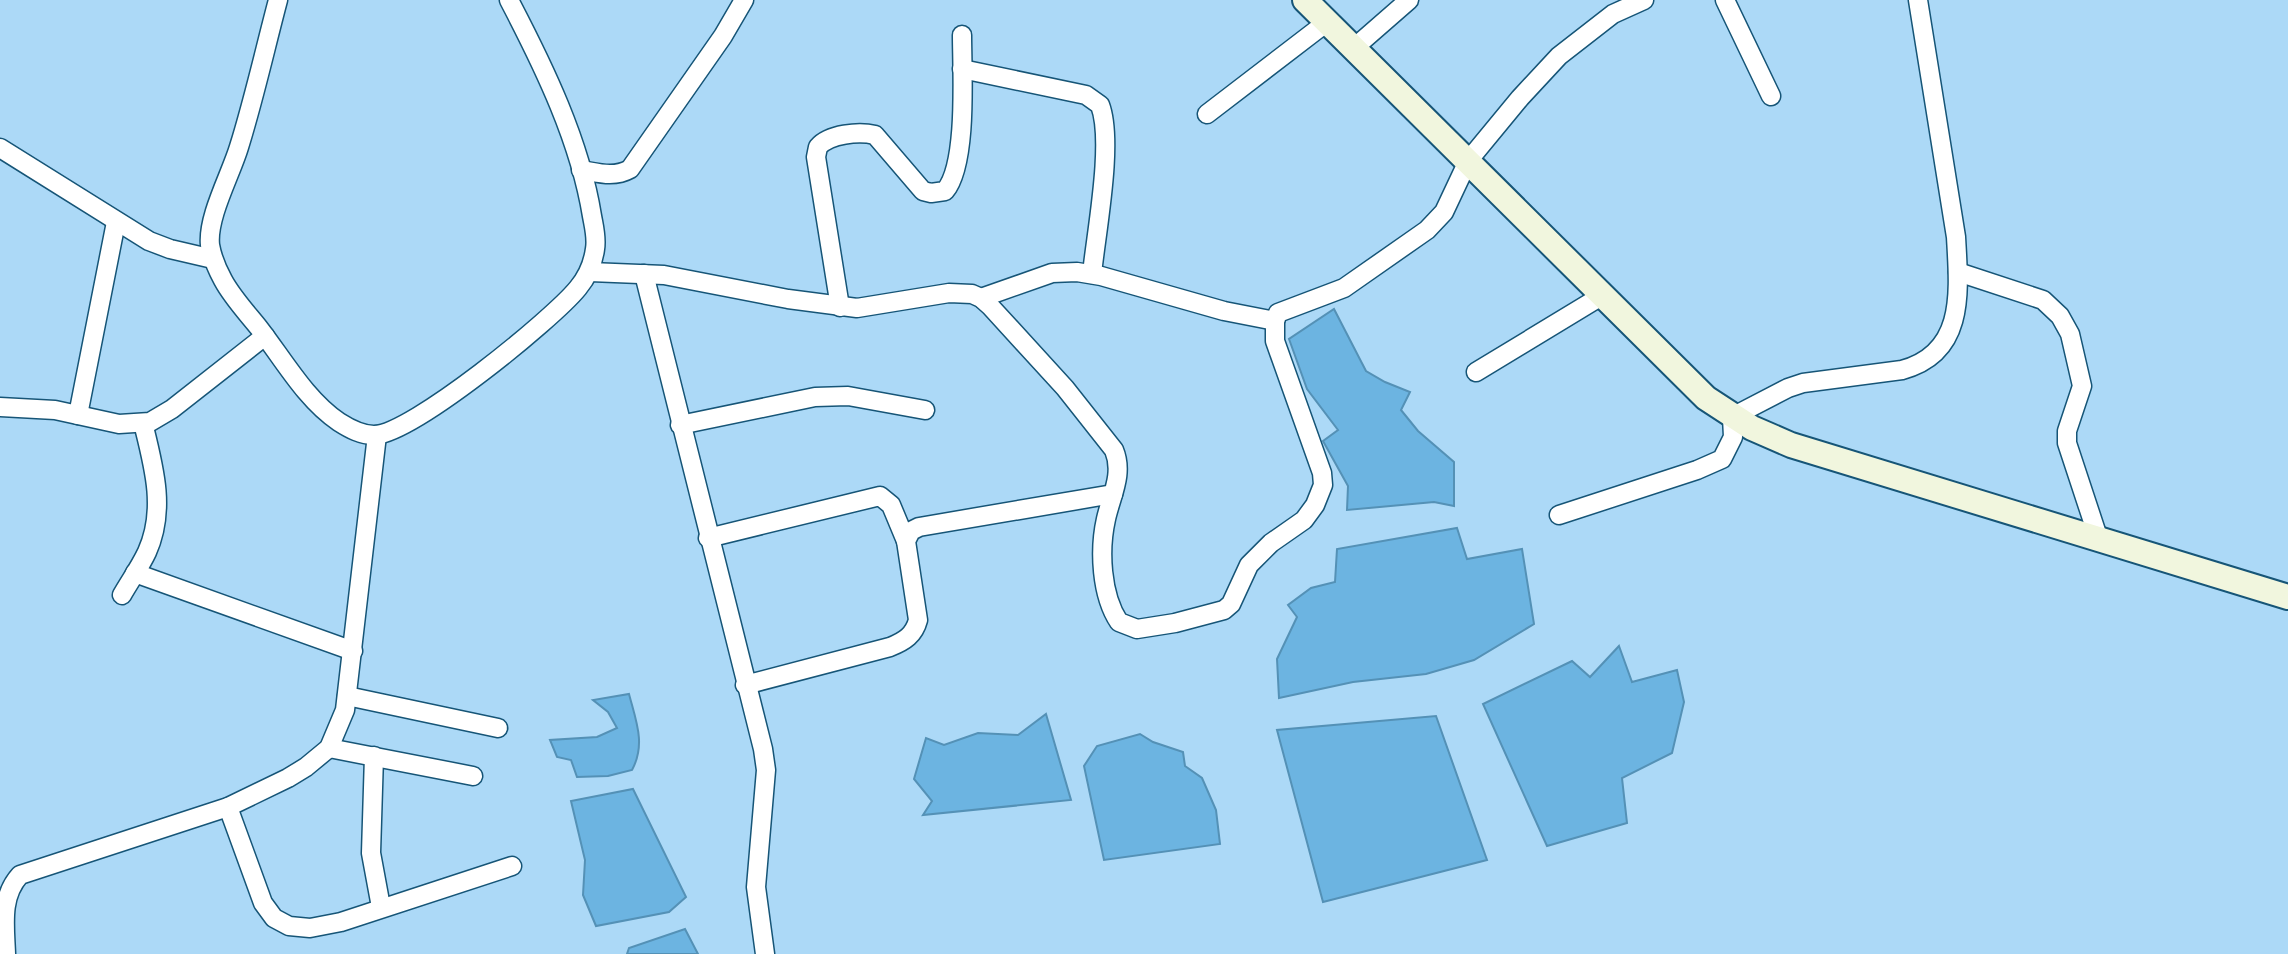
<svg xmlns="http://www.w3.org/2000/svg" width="2288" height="954" font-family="'Archivo Narrow',sans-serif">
<rect width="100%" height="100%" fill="#acd9f7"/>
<g fill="#6cb4e1" stroke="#5491b6" stroke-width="2">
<polygon points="1334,309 1366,371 1385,382 1410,392 1401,410 1418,431 1454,462 1454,506 1434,502 1347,510 1348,486 1323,441 1338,430 1307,389 1289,339"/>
<polygon points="1457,528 1467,559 1522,549 1534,624 1474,660 1426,674 1353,682 1279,698 1277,659 1297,617 1288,605 1311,588 1335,582 1337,549"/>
<polygon points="1619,646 1632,682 1677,670 1684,702 1672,753 1622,778 1627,823 1547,846 1483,704 1572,661 1590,677"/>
<path d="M629 694C636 721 646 744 632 770L608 776 577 777 571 760 557 757 550 740 597 737 617 728 608 712 593 700Z"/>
<polygon points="1046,714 1071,800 923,815 932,801 914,779 926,738 944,745 978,733 1018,735"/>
<polygon points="1436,716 1487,860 1323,902 1277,730"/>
<polygon points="1140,734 1153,742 1183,752 1185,766 1202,778 1216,810 1220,844 1104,860 1084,766 1097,746"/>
<polygon points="633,789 686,897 669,912 596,926 583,895 585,860 571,801"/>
<polygon points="685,929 698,954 627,954 629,948"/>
</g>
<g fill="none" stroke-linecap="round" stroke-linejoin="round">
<defs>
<g id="street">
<path d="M278 0C265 49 254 99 239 147 231 174 207 217 210 245 212 257 217 269 223 280 232 297 247 313 259 328 283 359 306 400 339 422 350 429 361 435 374 435 411 435 553 319 578 288 588 276 593 264 595 249 597 238 594 227 592 216 580 141 544 67 509 0"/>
<polyline points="1725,0 1771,96"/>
<polyline points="1354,48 1409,0"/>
<path d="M962 69 1086 95 1100 105C1114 142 1096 233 1092 274"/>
<polyline points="1207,114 1327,22"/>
<polyline points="0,148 149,241 170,249 213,259"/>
<path d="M581 170C599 173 614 178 630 169L723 36 744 0"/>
<path d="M590 272 664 275 788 299 857 308 949 293 972 294 981 298 990 306 1065 388 1114 450C1124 474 1111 496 1106 519 1099 550 1101 595 1119 622L1137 629 1175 623 1224 610 1231 604 1249 565 1271 543 1304 520 1315 505 1323 485 1322 473 1275 341V321L1278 313 1344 288 1427 230 1444 212 1468 161 1520 98 1559 56 1613 14 1644 0"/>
<polyline points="1958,272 2043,300 2060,316 2070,334 2082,386 2067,431 2067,443 2098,537"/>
<polyline points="644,274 763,749 766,770 756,887 765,954"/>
<polyline points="981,298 1052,273 1077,272 1101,276 1224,311 1275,321"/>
<path d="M840 307 816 157 818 147C829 134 859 131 875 135L923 191 931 193 945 191C968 164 962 70 962 35"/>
<polyline points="1476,372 1603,295"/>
<polyline points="0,407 55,410 119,424 150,422 172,409 265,336"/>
<polyline points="78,415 116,222"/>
<polyline points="680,425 815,397 848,396 925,410"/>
<path d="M1559 515 1697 470 1722 459 1733 437 1732 417 1788 388 1803 383 1902 370C1966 353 1959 291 1956 237L1918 0"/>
<polyline points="708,538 880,496 891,505 906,541"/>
<polyline points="135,573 353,651"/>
<path d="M122 595C130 581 140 567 147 552 166 510 154 467 143 423"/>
<path d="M745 685 890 647C905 641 914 635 918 620L906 541 911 531 919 527 1113 494"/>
<polyline points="347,696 498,728"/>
<polyline points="329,748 473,776"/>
<polyline points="374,756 371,853 381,907"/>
<polyline points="228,807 263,903 274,918 289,926 310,928 341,922 512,866"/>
<path d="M6 954C5 926 0 897 20 875L228 807 288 778 306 767 329 748 345 710 377 435"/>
</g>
<polyline id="secondary" points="1305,0 1706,398 1752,428 1791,445 2288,597"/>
</defs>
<use href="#street" stroke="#165577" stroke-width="21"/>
<use href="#secondary" stroke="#165577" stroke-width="28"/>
<use href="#street" stroke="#fff" stroke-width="18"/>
<use href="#secondary" stroke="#f1f6de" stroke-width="24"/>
</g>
</svg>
